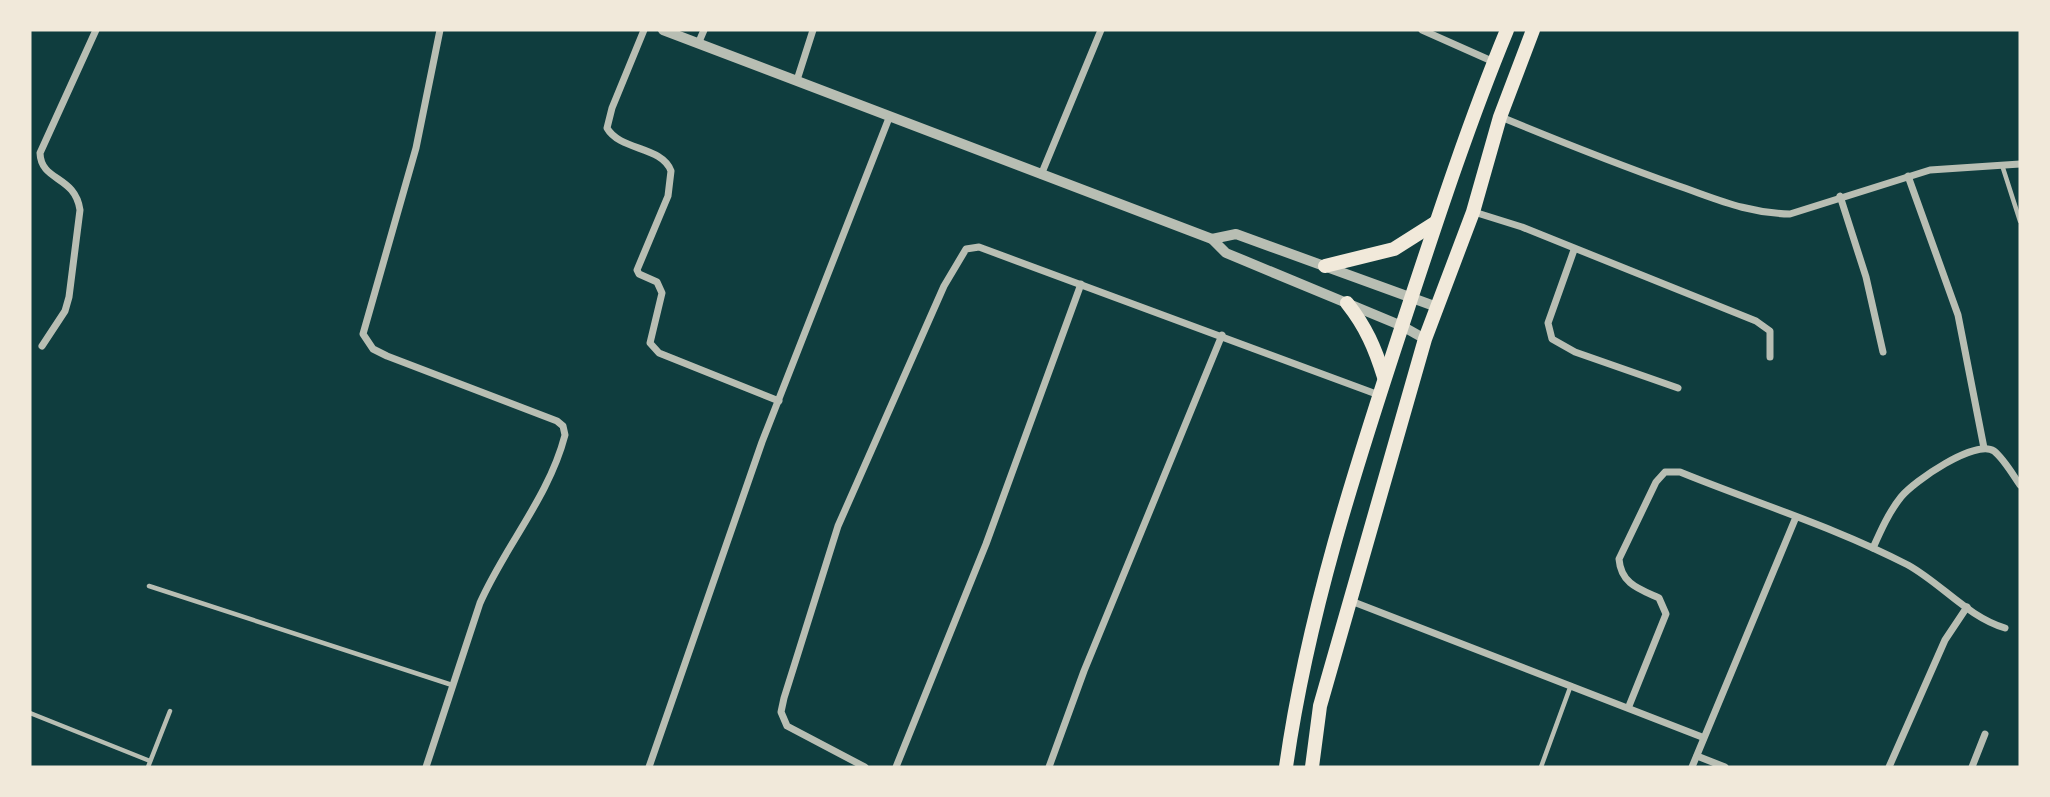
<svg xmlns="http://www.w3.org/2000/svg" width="2050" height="797" font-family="'Space Grotesk',sans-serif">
<rect width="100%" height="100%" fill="#0f3d3e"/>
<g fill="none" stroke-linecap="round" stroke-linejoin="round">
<g stroke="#b8beb3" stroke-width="4.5">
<polyline points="2002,165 2020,221"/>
<polyline points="149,586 452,685"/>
<polyline points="30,713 150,761"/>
<polyline points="148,767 170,711"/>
<polyline points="1541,767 1571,685"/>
</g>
<g stroke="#b8beb3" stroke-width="7">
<path d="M644 30 612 108 607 128C620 151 662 146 671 171L668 196 637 270 639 274 657 282 662 293 650 343 659 353 779 401"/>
<polyline points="1422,30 1494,62"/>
<polyline points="698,44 704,30"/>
<polyline points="797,80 813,30"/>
<path d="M1501 117C1559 141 1617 164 1676 185 1717 199 1746 213 1790 214L1930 170 2020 164"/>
<polyline points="1041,175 1101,30"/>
<polyline points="1908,176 1958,315 1984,448"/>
<polyline points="1840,196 1866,277 1883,352"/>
<polyline points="1474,212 1522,227 1756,321 1770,331 1770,357"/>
<polyline points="1574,250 1548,323 1552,339 1575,352 1678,388"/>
<path d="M42 346 65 311 69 297 80 210C75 175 41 182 40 153L96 30"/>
<path d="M1873 548C1881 530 1889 512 1901 497 1914 481 1975 439 1994 451 2004 459 2013 475 2020 485"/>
<polyline points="1351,601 1702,737"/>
<path d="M1629 706 1666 614 1659 598C1639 589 1621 584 1619 559L1656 482 1665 472H1680C1756 503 1835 527 1908 565 1942 584 1968 617 2005 628"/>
<polyline points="1697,756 1725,767"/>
<path d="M426 767 480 603C505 546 549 497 565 435L563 426 557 421 387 356 373 349 363 334 416 148 440 30"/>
<polyline points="649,767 762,442 889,118"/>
<polyline points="865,767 787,726 781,712 784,698 838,526 944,286 966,249 979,247 1379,395"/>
<polyline points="896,767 986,544 1081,284"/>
<polyline points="1049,767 1084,671 1222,335"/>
<polyline points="1692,767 1796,517"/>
<polyline points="1889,767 1945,640 1967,607"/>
<polyline points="1972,767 1985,734"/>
</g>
<g stroke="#b8beb3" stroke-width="10">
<polyline points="663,30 1212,239 1226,253 1402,326 1425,339"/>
<polyline points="1212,239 1236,234 1437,307"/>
</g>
<g stroke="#f1e9da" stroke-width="14">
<polyline points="1325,266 1394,249 1435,223"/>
<path d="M1347 303C1366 327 1375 348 1384 377"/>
<path d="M1286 767C1307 617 1355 469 1402 326 1435 226 1467 127 1507 30"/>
<polyline points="1312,767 1320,706 1425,339 1473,212 1500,117 1533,30"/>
</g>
</g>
<rect width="2050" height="797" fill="none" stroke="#f1e9da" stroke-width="63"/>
</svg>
